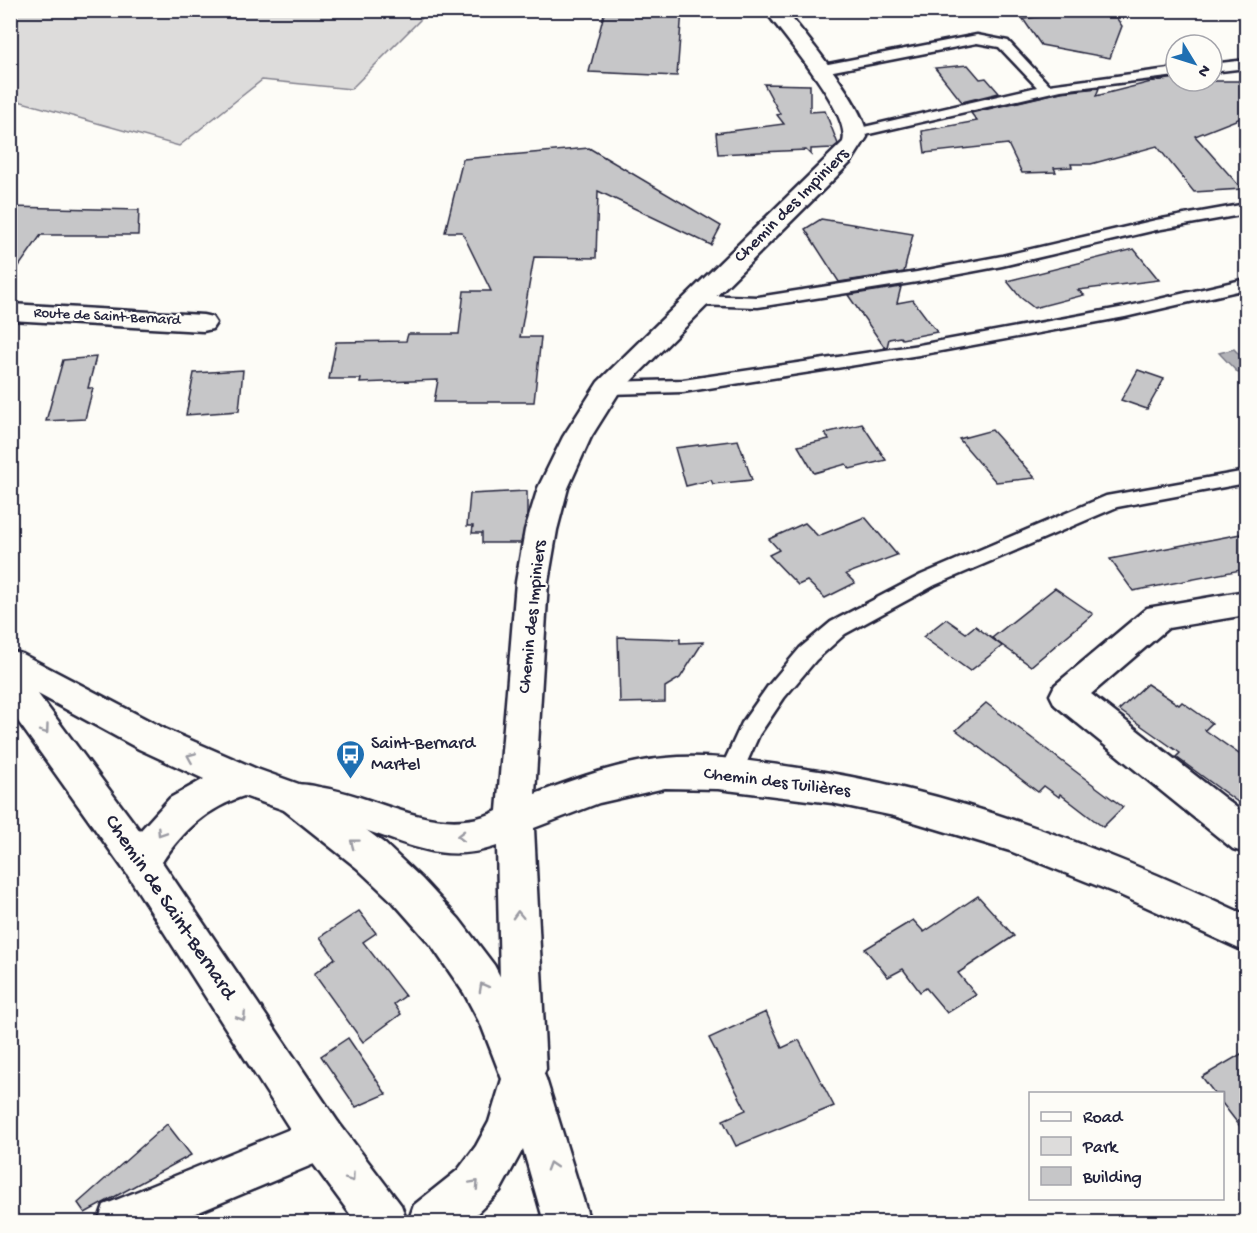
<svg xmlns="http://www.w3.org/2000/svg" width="1257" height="1233" font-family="'Gochi Hand',sans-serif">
<rect width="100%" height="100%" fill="#fdfcf7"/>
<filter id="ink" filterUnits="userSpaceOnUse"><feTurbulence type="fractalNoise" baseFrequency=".0167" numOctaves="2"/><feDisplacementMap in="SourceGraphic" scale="12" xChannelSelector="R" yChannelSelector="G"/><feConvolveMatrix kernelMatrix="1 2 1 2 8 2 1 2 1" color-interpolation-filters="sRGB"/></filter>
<g filter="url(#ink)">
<polygon fill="#dddcdb" stroke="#807f8b" stroke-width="1.5" points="10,11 11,10 429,11 351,89 262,80 179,146 11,99"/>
<polygon fill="#b2b2b7" stroke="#787885" stroke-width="1.5" points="1234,349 1246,362 1246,371 1238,373 1219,353"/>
<g fill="#c6c6c8" stroke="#22223b" stroke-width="1.5">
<polygon points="605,10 682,10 677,76 589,72"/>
<polygon points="1083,10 1111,10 1122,26 1110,58 1041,45 1023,19"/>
<polygon points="968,65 980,79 986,78 999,93 962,102 935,68"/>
<polygon points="1176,78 1176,81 1246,81 1246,116 1195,136 1242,189 1194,192 1157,146 1091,164 1071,164 1072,167 1054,168 1056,172 1022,173 1008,144 925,153 922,131 977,121 971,113 1061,92 1099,88 1096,96 1155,81"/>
<polygon points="764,84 810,85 810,112 825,111 838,144 833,148 811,149 811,155 806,150 718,154 716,133 784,124 777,115 780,114"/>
<polygon points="589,148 721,226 711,245 598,191 596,258 534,257 520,337 541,337 534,402 434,402 438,380 360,383 361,379 329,379 336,342 406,341 408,334 459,334 464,291 491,291 462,232 445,232 463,159"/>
<polygon points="10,207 139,210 138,235 41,235 10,279"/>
<polygon points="821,219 913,234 904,272 839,282 805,229"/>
<polygon points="1134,249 1159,280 1078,290 1084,295 1034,308 1020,297 1007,281"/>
<polygon points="901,287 897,303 913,300 937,332 902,339 900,337 889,339 887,347 885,348 848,295"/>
<polygon points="96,357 88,388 93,388 85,419 46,421 63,360"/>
<polygon points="243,370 239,411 186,415 194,373"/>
<polygon points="1138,370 1164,379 1147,409 1121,400"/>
<polygon points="862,424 886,460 850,469 846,464 814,473 798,446 829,439 825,433"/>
<polygon points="992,430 1035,478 996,482 959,439"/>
<polygon points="738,440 752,480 713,484 711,480 686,486 675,448"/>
<polygon points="527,491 527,517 521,543 482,543 482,533 472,533 473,526 467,526 470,494"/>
<polygon points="865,517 897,555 846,574 855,583 825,598 807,581 798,585 769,555 779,550 769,539 805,523 818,536"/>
<polygon points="1246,533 1246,569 1133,591 1110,559"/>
<polygon points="1055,588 1093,614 1031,666 992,638"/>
<polygon points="946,619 966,633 975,626 1002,646 970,671 923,637"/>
<polygon points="618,637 680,639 680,643 703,642 680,678 665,687 665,702 620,703"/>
<polygon points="1147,684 1179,705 1182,702 1212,723 1205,730 1246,759 1246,808 1176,757 1180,753 1119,710"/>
<polygon points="986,703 1067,765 1123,807 1103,827 1060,794 1059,797 1044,786 1038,792 956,730"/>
<polygon points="978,896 1014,936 958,973 976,995 947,1013 926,988 920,992 903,969 888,977 865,949 913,920 924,932"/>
<polygon points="359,911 376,933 363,942 405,996 394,1004 401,1014 363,1042 314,974 335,958 320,937"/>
<polygon points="766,1012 782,1048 799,1040 834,1106 736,1146 723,1120 746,1110 709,1038"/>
<polygon points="348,1038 386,1094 356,1107 321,1056"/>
<polygon points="1246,1051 1246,1134 1222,1103 1222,1094 1215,1094 1202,1077"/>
<polygon points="167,1124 191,1155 85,1213 78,1203"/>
</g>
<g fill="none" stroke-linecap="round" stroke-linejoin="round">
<defs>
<g id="service">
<polygon points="977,35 1008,41 1049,85 1176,68 1176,76 1061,90 856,137 849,133 851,130 1037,87 999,47 977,43 818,74 811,70 818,66"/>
<polygon points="1246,60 1246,68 1212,72 1212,64"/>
<polygon points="1246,204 1246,214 1156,230 1002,266 917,282 758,307 696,305 688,300 696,295 758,297 917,272 1002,256 1156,220"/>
<polygon points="1246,279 1246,289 1125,317 919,355 683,392 608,394 602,392 599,388 602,384 608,382 683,380 919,345 1125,307"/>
<polygon points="1246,471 1246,483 1117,507 935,585 845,634 816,660 784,698 759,735 738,782 730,785 722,782 718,775 742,723 768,686 800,648 831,622 921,575 1106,496"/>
</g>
<g id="minor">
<path d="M765 10H785C805 34 867 109 867 137L851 162 618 394 591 437 568 488 557 530 548 582 535 794C577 778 621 762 666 758 708 754 751 761 792 767 952 789 1101 847 1246 915V952L1118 894 1010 851 894 816 832 803 718 789 665 788 599 803 534 828 546 1069 539 1084 524 1090 509 1084 502 1069 497 846C437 867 399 838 342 823 323 818 303 817 284 810L278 799 284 788C300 782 308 785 324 788 383 798 439 839 497 811L516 582 525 530 538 488 563 437 598 382 843 142C852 113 782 35 765 10Z"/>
<polygon points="10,304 203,315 212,317 216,323 212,329 203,331 10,320"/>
<polygon points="1246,591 1246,615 1168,628 1091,694 1246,815 1246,853 1233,849 1055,705 1050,695 1055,685 1147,608"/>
<polygon points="322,1116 338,1122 344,1138 338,1154 175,1222 98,1222 104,1205"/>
</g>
<path id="secondary" d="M10 650 22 654 165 729 257 769 310 788 385 844 422 879 459 919 494 965 514 1003 546 1079 590 1222H544L523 1149 500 1191 468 1222H408L414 1205 458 1170 476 1146 489 1122 502 1079 482 1027 464 993 431 945 394 903 357 868 284 810 244 796C208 808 183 830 162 862L338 1122 401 1205 407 1222H356L306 1154 127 874 10 710ZM38 694 139 749 204 779 170 798 140 831Z"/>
</defs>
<use href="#service" stroke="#22223b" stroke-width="5"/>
<use href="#minor" stroke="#22223b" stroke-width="5"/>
<use href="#secondary" stroke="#22223b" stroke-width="5"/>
<use href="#service" fill="#fdfcf7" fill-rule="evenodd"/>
<use href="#minor" fill="#fdfcf7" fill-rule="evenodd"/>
<use href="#secondary" fill="#fdfcf7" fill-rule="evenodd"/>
</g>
<defs><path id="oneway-chevron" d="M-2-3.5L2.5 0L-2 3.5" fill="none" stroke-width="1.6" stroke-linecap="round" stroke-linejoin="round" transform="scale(1.5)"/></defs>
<g stroke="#9a9aa2">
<use href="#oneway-chevron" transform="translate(45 730) rotate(54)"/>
<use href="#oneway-chevron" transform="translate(191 757) rotate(-157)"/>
<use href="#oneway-chevron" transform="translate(161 832) rotate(123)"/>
<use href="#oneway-chevron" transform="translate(461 836) rotate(-179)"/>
<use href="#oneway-chevron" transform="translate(354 843) rotate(-143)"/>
<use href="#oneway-chevron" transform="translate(518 915) rotate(-92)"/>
<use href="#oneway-chevron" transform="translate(483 987) rotate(-119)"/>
<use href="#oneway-chevron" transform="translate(242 1017) rotate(57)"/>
<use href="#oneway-chevron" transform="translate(551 1166) rotate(-107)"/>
<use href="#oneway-chevron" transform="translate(351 1178) rotate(54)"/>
<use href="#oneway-chevron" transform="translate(475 1184) rotate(-47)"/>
</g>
</g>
<defs>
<symbol id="bus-pin" viewBox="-11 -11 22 30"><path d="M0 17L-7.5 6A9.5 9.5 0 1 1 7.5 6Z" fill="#1f6fb2" stroke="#fdfcf7"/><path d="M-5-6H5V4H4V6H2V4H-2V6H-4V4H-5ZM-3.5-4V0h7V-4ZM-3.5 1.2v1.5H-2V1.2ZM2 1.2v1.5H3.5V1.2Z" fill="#fff"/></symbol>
</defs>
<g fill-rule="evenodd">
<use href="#bus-pin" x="334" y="738" width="33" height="45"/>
</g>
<g text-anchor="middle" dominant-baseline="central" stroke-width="4.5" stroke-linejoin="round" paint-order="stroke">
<g font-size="15" fill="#22223b" stroke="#fdfcf7">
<text transform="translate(107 317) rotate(3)">Route de Saint-Bernard</text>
</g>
<g font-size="18" fill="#22223b" stroke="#fdfcf7">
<text transform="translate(792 206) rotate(-45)">Chemin des Impiniers</text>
<text transform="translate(533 617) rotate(-84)">Chemin des Impiniers</text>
<text transform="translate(777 783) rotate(7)">Chemin des Tuilières</text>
</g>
<g font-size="18" fill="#22223b" stroke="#fdfcf7" text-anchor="start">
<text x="371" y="744">Saint-Bernard<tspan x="371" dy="21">Martel</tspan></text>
</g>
<g font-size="21" fill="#22223b" stroke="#fdfcf7">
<text transform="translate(169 908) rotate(56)">Chemin de Saint-Bernard</text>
</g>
</g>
<rect width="1257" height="1233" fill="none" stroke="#fdfcf7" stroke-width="36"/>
<rect x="18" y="18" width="1221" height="1197" fill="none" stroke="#22223b" stroke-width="2" filter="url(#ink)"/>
<rect x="1029" y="1092" width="195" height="108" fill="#fdfcf7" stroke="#a5a5ac" stroke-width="1.5"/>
<rect x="1041" y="1112" width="30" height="9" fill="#fdfcf7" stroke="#a5a5ac" stroke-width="1.5"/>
<text x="1083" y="1122" font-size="18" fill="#22223b">Road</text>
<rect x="1041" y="1137" width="30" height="18" fill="#dddcdb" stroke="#a5a5ac" stroke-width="1.5"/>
<text x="1083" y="1152" font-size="18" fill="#22223b">Park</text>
<rect x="1041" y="1167" width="30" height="18" fill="#c6c6c8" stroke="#a5a5ac" stroke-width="1.5"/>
<text x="1083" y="1182" font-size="18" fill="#22223b">Building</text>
<g transform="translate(1194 63) rotate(128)"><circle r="28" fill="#fdfcf7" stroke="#a5a5ac" stroke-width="1.5"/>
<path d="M0-4.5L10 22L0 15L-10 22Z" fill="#1f6fb2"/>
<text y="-9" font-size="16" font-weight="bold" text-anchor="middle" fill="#22223b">N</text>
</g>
</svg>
